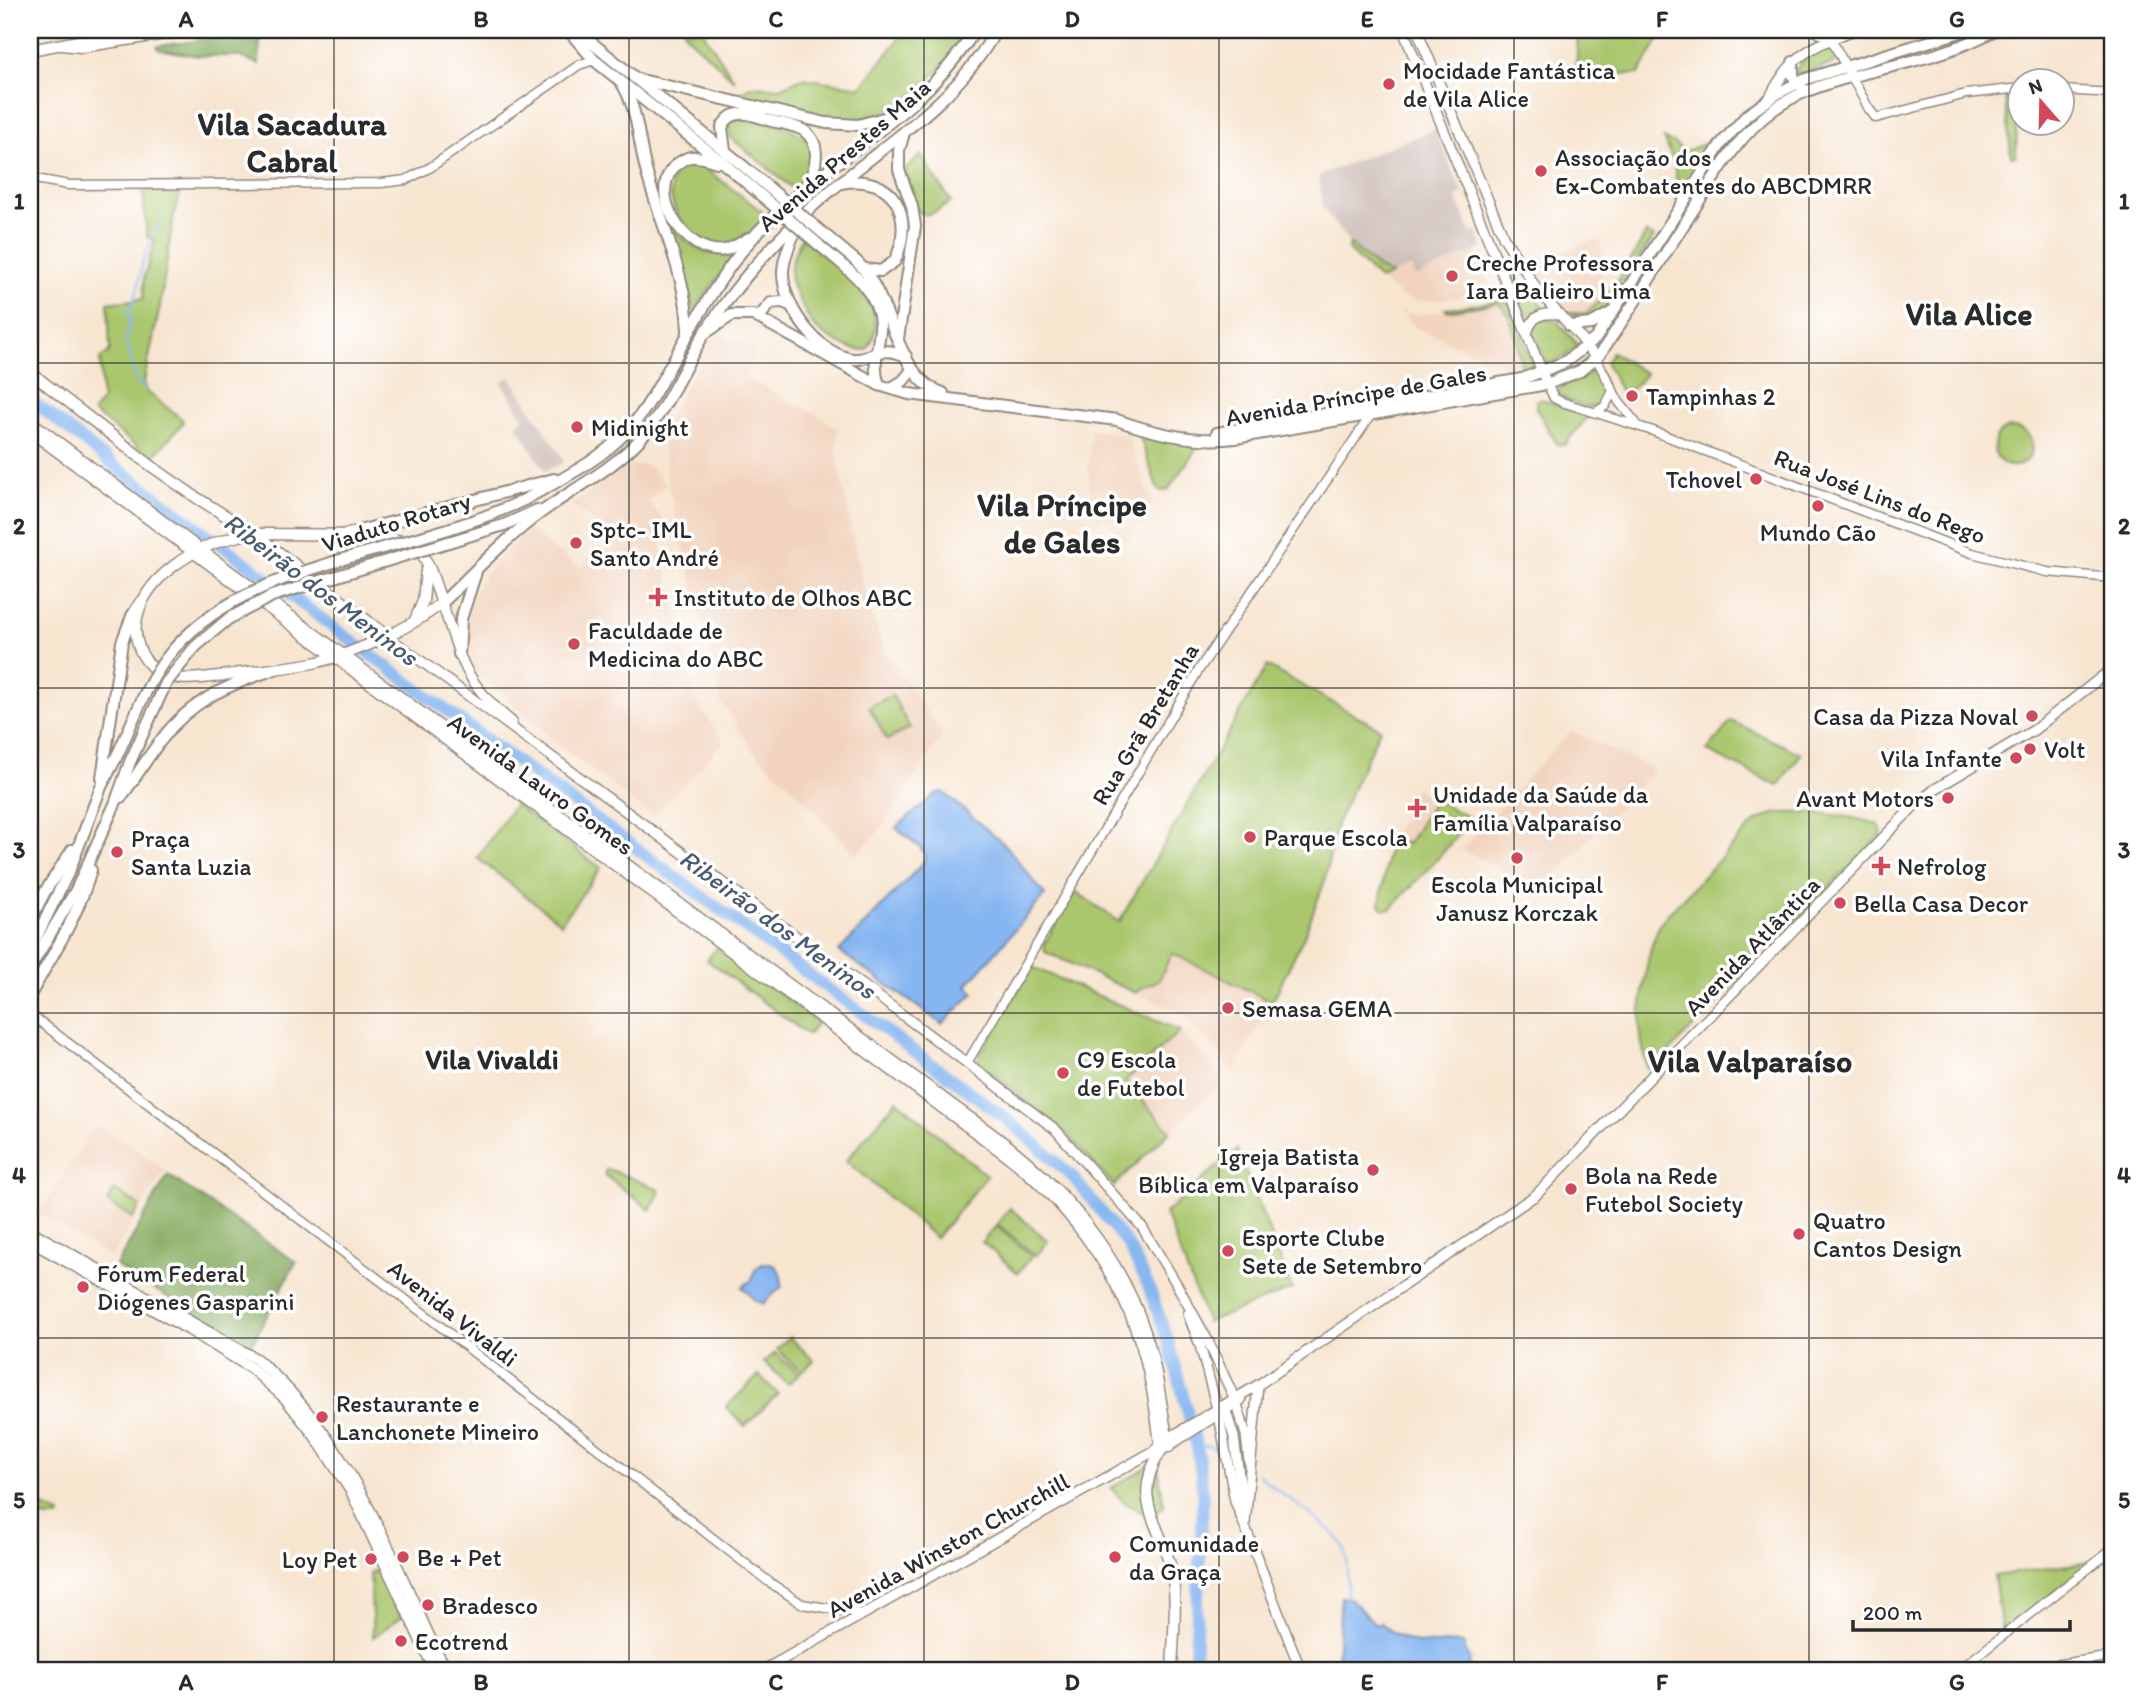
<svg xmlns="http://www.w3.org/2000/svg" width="2143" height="1701" font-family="Itim,sans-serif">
<rect width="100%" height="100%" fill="#fff"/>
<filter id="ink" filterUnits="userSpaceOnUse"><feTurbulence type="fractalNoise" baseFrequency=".0143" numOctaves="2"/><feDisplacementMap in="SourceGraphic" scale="14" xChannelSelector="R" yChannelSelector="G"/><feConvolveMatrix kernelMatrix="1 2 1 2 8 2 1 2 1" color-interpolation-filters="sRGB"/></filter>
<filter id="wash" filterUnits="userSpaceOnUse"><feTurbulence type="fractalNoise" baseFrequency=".00686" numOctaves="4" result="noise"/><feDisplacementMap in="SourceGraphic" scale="28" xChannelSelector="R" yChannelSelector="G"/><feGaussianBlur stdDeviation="1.57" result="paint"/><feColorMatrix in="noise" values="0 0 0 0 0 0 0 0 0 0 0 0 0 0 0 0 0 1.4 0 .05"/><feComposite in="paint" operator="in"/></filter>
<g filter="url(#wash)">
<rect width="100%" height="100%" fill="#f7e5d0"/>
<g fill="#f2d4be">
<polygon points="1601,238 1601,256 1606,296 1585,314 1568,312 1551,295 1527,264"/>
<polygon points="1477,251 1490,284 1481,288 1482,290 1469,295 1418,302 1404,298 1380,280 1411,267 1415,276"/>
<polygon points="1498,303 1504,306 1509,319 1522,373 1511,375 1509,368 1415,327 1401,311 1416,315"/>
<polygon points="716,331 757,350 745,377 819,416 838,429 836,445 840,474 866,602 887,654 943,734 879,831 856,855 786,781 753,751 721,701 668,486 663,442 663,429"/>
<polygon points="1091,429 1127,434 1152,505 1127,541 1103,517 1098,520 1089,495 1091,494 1088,472"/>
<polygon points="648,465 666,485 648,501 662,519 658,533 696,702 724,742 654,817 559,746 545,731 506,700 508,697 475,673 467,649 466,638 468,612 473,595 486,573 503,552 528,530 581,568 592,555 599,559 616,537 571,505 621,470 629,466"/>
<polygon points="1571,731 1653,769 1652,773 1541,890 1461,849"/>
<polygon points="1415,788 1435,799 1408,844 1393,838"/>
<polygon points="1172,953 1272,1002 1233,1072 1217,1049 1189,1021 1173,1009 1136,993 1141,988 1159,980"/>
<polygon points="1180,1031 1208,1061 1222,1083 1170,1131 1125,1081"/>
<polygon points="95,1126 128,1143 165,1170 111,1258 39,1213"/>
</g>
<g fill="#cfc0ba">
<polygon points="1435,129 1462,193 1456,197 1471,233 1477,232 1483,248 1415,277 1411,267 1391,275 1377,267 1350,244 1323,208 1319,175"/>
<polygon points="510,377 563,458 563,463 545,471 516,424 524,419 501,382"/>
</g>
<g fill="#aac76e" stroke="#6a794c" stroke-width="2">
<polygon points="684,30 702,30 735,81 687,36"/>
<path d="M906 30H972C966 40 956 49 948 59 922 89 891 122 847 120 812 120 776 107 742 99L738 94 752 86 780 88 802 78 861 87Z"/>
<polygon points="1578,30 1664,30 1639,74 1576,73"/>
<polygon points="1825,46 1831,48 1837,58 1836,63 1797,75 1796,70 1808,55"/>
<polygon points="2014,93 2018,97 2016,156 2011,156 2005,94"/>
<path d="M744 117C766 123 816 127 812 158 809 174 806 180 796 191L730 137 729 126 736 119Z"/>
<polygon points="1664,138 1686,151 1714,140 1683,190 1678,188 1674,163"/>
<path d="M921 155 951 202C940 208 927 221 917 210L904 171Z"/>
<path d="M694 160 768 216C754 229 739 246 718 246 690 247 662 201 673 177 676 168 686 164 694 160Z"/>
<polygon points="143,191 173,190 180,193 173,219 160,306 144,381 147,392 182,419 183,423 152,458 93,412 102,400 100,358 108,353 110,349 108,303 143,299 144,277 155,240 147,237"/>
<path d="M675 230C693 249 708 256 735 255L694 311 671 233Z"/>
<path d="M1646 233 1654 237 1605 308C1593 317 1582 322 1568 312L1585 314C1617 289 1627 267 1646 233Z"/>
<path d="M802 237C830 262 900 305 867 349 852 354 824 336 813 325 808 319 792 287 791 280 788 265 796 250 802 237Z"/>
<polygon points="1494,240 1518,279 1543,307 1527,318"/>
<polygon points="1350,244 1377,267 1391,275 1380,280 1348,250"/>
<path d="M1502 300 1509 305 1531 359C1533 367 1530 371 1523 376 1520 358 1513 311 1498 303L1448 311 1445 309Z"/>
<polygon points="1545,319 1557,321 1578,345 1577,348 1563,358 1547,365 1533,333 1537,323"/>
<polygon points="1612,352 1646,374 1624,397 1606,363"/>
<path d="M1595 369C1606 376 1615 409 1592 407 1581 407 1569 401 1559 396L1558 389Z"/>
<polygon points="1540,399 1587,414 1587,418 1564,445 1557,444 1536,408 1536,401"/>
<circle cx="2013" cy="447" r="19"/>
<polygon points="1144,434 1197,442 1199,445 1168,490 1160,491 1157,487 1141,440"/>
<polygon points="1267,666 1380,729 1336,825 1324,883 1304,936 1272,1002 1172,953 1159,980 1141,988 1136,993 1045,952 1044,944 1075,891 1119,922"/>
<polygon points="892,695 910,728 887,740 869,707"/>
<polygon points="1731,721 1801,754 1778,786 1707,751"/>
<polygon points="1435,799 1471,819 1439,857 1390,909 1384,909 1380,905 1390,836 1408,844"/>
<polygon points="515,804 601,868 561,923 477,858"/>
<path d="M1777 813C1811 812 1847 814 1879 825L1882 834 1780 938H1773L1748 964 1745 974 1652 1069 1647 1068C1644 1055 1641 1042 1640 1029 1640 1002 1648 936 1666 916L1756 821Z"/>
<polygon points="717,947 818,1022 808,1035 707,960"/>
<polygon points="1032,967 1180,1031 1125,1081 1170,1131 1114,1186 1066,1133 978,1061 979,1056"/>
<polygon points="897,1100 987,1176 936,1238 846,1161"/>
<polygon points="1237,1149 1292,1289 1207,1322 1165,1213"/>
<polygon points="608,1169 659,1189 659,1194 650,1210 605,1175 605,1171"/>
<polygon points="114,1190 140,1206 133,1218 107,1202"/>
<polygon points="1010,1208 1048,1241 1036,1256 997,1224"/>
<polygon points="996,1226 1032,1256 1018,1273 982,1242"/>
<polygon points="790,1337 814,1361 801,1372 777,1349"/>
<polygon points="775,1353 799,1374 788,1384 764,1362"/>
<polygon points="759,1375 778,1394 745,1426 726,1407"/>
<polygon points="1157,1461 1164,1506 1150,1517 1123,1501 1111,1488"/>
<polygon points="30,1496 43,1507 60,1514 59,1518 30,1517"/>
<polygon points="2096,1561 2002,1632 1994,1576"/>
<polygon points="379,1569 401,1617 373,1637 370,1573"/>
</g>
<g fill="#87ac61" stroke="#596c46" stroke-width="2">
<polygon points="260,32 259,64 237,56 198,56 158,49 157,46"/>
<polygon points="168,1175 296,1262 250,1347 116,1266"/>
</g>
<g fill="#86b6f1" stroke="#58708e" stroke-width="2">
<polygon points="943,792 1006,846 1045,895 967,985 974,993 942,1024 839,951 924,862 925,855 920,847 896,828 937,793"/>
<path d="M770 1263C781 1268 781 1275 782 1286 776 1293 768 1297 763 1304 750 1299 752 1295 742 1287L752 1280C754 1268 758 1264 770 1263Z"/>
<path d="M1341 1597 1351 1599 1376 1625 1381 1623C1395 1638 1415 1645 1436 1644 1445 1643 1455 1642 1463 1644L1469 1660 1470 1671H1424L1337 1664Z"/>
</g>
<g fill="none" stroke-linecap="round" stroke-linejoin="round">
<g stroke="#86b6f1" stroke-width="2">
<path d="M146 389 139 384 133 370 126 339 131 319 128 312C140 294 137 285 142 265 146 249 153 234 162 220"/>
<polyline points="1197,1447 1210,1446 1216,1450"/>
<path d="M1257 1473C1275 1492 1338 1529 1344 1548 1349 1564 1347 1582 1347 1598"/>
<polyline points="1467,1659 1473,1659"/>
</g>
<polyline stroke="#86b6f1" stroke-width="12" points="30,399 120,470 360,647 1007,1119 1072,1176 1128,1245 1148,1285 1169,1343 1197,1447 1201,1474 1203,1500 1194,1671"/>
</g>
</g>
<g filter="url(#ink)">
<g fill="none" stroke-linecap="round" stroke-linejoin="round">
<defs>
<g id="tertiary">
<polyline points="1812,30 1831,39 1869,109 1876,118 1966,94 2021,88"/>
<polyline points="2062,90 2113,93"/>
<polyline points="30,178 69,185 381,183 406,180 431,167 579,65 594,60"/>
<polyline points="1596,358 1619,402 1636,423"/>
<polyline points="1547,384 1554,398 1562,402 1653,431 1972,553 2047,572 2113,578"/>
<polyline points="1596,412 1605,406 1613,391"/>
<polyline points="30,1014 427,1316 769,1582 802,1604 864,1614"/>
<polyline points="967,1063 1198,671 1371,415"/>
<polyline points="1958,1671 2113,1549"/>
<polyline points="2029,1671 2040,1667 2113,1656"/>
</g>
<g id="secondary">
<polyline points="1403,30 1547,384"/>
<polyline points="1417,30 1504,238 1538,291 1581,338 1596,358"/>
<path d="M1769 99C1790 55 1811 47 1854 30"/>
<path d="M1527 333C1532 316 1543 311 1560 315"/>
<path d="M442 603C461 659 464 683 512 722"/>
<polyline points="387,636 868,989 1055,1129 1142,1227 1176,1283 1208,1341 1237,1404 1246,1435 1249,1462"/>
<polyline points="1188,1314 1200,1345 1219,1416 1235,1501 1301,1671"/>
<polyline points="1225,1408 1234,1437 1243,1505"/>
<polyline points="1164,1449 1241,1400"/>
<polyline points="1245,1523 1258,1385"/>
<polyline points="762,1671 1154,1451 1160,1443 1258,1385 1536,1195 1913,807 1935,789 2034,730 2113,668"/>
</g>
<g id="primary">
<polyline points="61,45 81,47 191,30"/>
<polyline points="30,50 138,30"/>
<polyline points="30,372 154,468 197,498 255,534 387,636"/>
<path d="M30 421 201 550 955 1107C978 1124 1002 1140 1024 1159 1076 1203 1124 1266 1145 1332 1158 1369 1161 1408 1169 1447"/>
<path d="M30 431 1010 1158C1066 1202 1115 1267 1138 1335 1151 1371 1156 1413 1161 1451 1127 1502 1166 1528 1173 1579 1177 1610 1173 1640 1172 1671"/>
<path d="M271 534C299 535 400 531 417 548 430 561 435 586 442 603 409 629 358 652 318 662 290 668 262 670 234 674 207 677 174 686 152 667 140 656 134 639 136 623 142 577 197 545 239 536 250 533 261 534 271 534Z"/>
<polyline points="415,620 423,601 426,570"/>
<path d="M30 1231 256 1359C346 1434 388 1550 437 1653L448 1671"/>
<polyline points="30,1241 188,1329 251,1368 285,1398 315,1436 351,1491 435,1671"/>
</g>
<g id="trunk">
<polyline points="568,30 594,60 728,167"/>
<polyline points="576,30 736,160"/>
<polyline points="1793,62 1793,76 1802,87"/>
<polyline points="637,79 826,123 858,125 899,114"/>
<path d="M621 82C638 108 638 140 646 170 660 223 687 276 688 331"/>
<path d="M725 151 722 127C726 120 730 115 739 114 749 112 761 118 771 121 781 123 794 125 803 130 823 143 816 169 807 185"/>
<path d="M717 162C710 160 703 157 695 157 689 156 685 159 680 162 642 187 684 257 725 250 733 248 742 242 749 238"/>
<path d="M841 183C895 173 915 216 895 261L881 271 864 269"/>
<path d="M798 224C792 239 784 255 783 271 782 305 815 350 848 358 871 364 874 342 906 356"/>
<path d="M818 244C844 266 883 292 880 330 878 349 872 366 879 385"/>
<path d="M856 261C893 295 894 378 943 393"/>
<polyline points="758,318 771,303 782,302 790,305"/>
<polyline points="1570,326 1591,324 1611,313"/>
<path d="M704 334 732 315H753L879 385 909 394 1117 420C1153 433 1197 443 1235 438L1547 384 1580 371 1599 355C1632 309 1661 259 1692 212 1721 167 1747 119 1798 95 1861 67 1933 65 1995 30"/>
<polyline points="898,339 915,226 912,206 899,170 899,150 904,133"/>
<polyline points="891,388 903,381 912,370"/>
<polyline points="1217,433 1522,379 1565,362 1596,338 1721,144 1747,115 1780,92 1806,79 1967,30"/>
<path d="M524 500C559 480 598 462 626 432 646 412 659 385 673 361 698 316 723 270 758 232 826 159 922 117 975 30"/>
<polyline points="504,525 537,510"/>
<polyline points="340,536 554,479"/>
<path d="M442 603C471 575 499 545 531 520 566 492 611 472 641 438 668 407 683 368 704 334 731 291 763 255 798 220 863 155 951 113 996 30"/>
<polyline points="459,654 461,619 476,572"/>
<polyline points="102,778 122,642 132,616 141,602"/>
<path d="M121 797C136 778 147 757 162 739 191 700 230 684 275 669"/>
<polyline points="30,920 46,890 72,850"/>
<polyline points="30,950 70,869 101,787 115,760"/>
<polyline points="30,968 76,890 115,804 130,762"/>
<path d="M30 995C52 955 79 915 91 870"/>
</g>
</defs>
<use href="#tertiary" stroke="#91887e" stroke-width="11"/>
<use href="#secondary" stroke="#91887e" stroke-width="12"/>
<use href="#primary" stroke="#91887e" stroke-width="13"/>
<use href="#trunk" stroke="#91887e" stroke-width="14"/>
<use href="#tertiary" stroke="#fff" stroke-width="8"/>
<use href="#secondary" stroke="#fff" stroke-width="9"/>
<use href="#primary" stroke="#fff" stroke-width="10"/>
<use href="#trunk" stroke="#fff" stroke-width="10"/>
<defs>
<g id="trunk-bridge">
<polyline points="736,160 856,261"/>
<polyline points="728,167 818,244"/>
<path d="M115 760C132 725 144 687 168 656 212 601 274 581 337 561 400 542 465 528 524 500"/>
<polyline points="130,762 166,683 195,647 228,619 272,596 504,525"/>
</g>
</defs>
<use href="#trunk-bridge" stroke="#91887e" stroke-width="14" stroke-linecap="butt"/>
<use href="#trunk-bridge" stroke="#fff" stroke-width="10"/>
</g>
</g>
<path fill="none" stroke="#2b2b2b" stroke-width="2" stroke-opacity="0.55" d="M334 30V1671M629 30V1671M924 30V1671M1219 30V1671M1514 30V1671M1809 30V1671M30 363H2113M30 688H2113M30 1013H2113M30 1338H2113"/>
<g fill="#d1495b" stroke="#fff" stroke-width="2.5">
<circle cx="1389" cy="84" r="7"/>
<circle cx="1541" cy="171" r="7"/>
<circle cx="1452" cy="276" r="7"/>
<circle cx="1632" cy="396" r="7"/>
<circle cx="577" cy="427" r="7"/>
<circle cx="1756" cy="479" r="7"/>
<circle cx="1818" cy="506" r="7"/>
<circle cx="576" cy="543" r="7"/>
<path d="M654.5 586.5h7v7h7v7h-7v7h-7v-7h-7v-7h7z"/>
<circle cx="574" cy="644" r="7"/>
<circle cx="2032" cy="716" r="7"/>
<circle cx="2030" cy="749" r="7"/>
<circle cx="2016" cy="758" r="7"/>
<circle cx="1948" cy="798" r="7"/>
<path d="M1413.5 797.5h7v7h7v7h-7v7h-7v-7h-7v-7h7z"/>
<circle cx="1250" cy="837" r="7"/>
<circle cx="117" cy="852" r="7"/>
<circle cx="1517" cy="858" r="7"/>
<path d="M1877.5 855.5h7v7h7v7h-7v7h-7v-7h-7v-7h7z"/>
<circle cx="1840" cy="903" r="7"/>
<circle cx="1228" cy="1008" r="7"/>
<circle cx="1063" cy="1073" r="7"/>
<circle cx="1373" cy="1170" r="7"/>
<circle cx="1571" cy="1189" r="7"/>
<circle cx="1799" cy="1234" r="7"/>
<circle cx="1228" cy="1251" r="7"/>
<circle cx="83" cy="1287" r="7"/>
<circle cx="322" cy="1417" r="7"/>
<circle cx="403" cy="1557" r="7"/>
<circle cx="1115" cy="1557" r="7"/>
<circle cx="371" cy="1559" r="7"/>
<circle cx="428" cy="1605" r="7"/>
<circle cx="401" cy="1641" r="7"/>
</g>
<g text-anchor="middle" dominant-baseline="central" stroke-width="7" stroke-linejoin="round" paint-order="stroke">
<g font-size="24" fill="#2b2b2b" stroke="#fff" text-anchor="start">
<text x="1403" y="70">Mocidade Fantástica<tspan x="1403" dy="28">de Vila Alice</tspan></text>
<text x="1555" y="157">Associação dos<tspan x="1555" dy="28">Ex-Combatentes do ABCDMRR</tspan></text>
<text x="1466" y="262">Creche Professora<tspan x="1466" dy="28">Iara Balieiro Lima</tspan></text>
<text x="1646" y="396">Tampinhas 2</text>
<text x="591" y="427">Midinight</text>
<text x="1742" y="479" text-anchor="end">Tchovel</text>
<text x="590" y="529">Sptc- IML<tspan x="590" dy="28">Santo André</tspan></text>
<text x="1818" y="532" text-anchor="middle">Mundo Cão</text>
<text x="674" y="597">Instituto de Olhos ABC</text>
<text x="588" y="630">Faculdade de<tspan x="588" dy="28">Medicina do ABC</tspan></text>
<text x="2018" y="716" text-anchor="end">Casa da Pizza Noval</text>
<text x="2044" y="749">Volt</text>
<text x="2002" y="758" text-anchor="end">Vila Infante</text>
<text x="1433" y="794">Unidade da Saúde da<tspan x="1433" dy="28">Família Valparaíso</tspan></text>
<text x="1934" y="798" text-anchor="end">Avant Motors</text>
<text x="1264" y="837">Parque Escola</text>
<text x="131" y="838">Praça<tspan x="131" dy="28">Santa Luzia</tspan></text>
<text x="1897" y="866">Nefrolog</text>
<text x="1517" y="884" text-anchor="middle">Escola Municipal<tspan x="1517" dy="28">Janusz Korczak</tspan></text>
<text x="1854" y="903">Bella Casa Decor</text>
<text x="1242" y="1008">Semasa GEMA</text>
<text x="1077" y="1059">C9 Escola<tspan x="1077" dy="28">de Futebol</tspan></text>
<text x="1359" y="1156" text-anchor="end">Igreja Batista<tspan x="1359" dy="28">Bíblica em Valparaíso</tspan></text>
<text x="1585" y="1175">Bola na Rede<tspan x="1585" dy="28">Futebol Society</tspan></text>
<text x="1813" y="1220">Quatro<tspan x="1813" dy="28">Cantos Design</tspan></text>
<text x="1242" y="1237">Esporte Clube<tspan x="1242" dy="28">Sete de Setembro</tspan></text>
<text x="97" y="1273">Fórum Federal<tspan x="97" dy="28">Diógenes Gasparini</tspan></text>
<text x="336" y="1403">Restaurante e<tspan x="336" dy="28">Lanchonete Mineiro</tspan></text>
<text x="1129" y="1543">Comunidade<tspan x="1129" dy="28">da Graça</tspan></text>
<text x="417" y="1557">Be + Pet</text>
<text x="357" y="1559" text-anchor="end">Loy Pet</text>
<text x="442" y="1605">Bradesco</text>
<text x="415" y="1641">Ecotrend</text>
</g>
<g font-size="24" fill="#2b2b2b" stroke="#fff">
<text transform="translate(844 155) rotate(-41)">Avenida Prestes Maia</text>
<text transform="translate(1356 395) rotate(-10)">Avenida Príncipe de Gales</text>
<text transform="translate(1880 496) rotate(21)">Rua José Lins do Rego</text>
<text transform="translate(396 522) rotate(-17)">Viaduto Rotary</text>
<text transform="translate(1145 724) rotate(-59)">Rua Grã Bretanha</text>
<text transform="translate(541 784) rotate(36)">Avenida Lauro Gomes</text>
<text transform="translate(1752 946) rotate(-46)">Avenida Atlântica</text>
<text transform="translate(453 1313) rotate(38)">Avenida Vivaldi</text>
<text transform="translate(948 1545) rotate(-29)">Avenida Winston Churchill</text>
</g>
<g font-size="26" font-style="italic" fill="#4b5c70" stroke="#fff">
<text transform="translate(321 589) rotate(37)">Ribeirão dos Meninos</text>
<text transform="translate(778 924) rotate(36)">Ribeirão dos Meninos</text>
</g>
<g font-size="28" font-weight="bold" fill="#2b2b2b" stroke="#fff">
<text x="492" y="1059">Vila Vivaldi</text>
</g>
<g font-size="32" font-weight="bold" fill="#2b2b2b" stroke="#fff">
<text x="292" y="124">Vila Sacadura<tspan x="292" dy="37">Cabral</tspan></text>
<text x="1969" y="314">Vila Alice</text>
<text x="1062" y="505">Vila Príncipe<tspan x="1062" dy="37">de Gales</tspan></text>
<text x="1750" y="1061">Vila Valparaíso</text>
</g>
</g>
<rect width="2143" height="1701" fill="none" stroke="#fff" stroke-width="77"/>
<g transform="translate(2041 102) rotate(340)"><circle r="33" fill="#ffffff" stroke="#aaaaaa" stroke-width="2"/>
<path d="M0-5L12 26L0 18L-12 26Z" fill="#d1495b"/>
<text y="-10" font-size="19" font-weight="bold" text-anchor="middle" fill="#2b2b2b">N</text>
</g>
<path d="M1853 1620v10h217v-10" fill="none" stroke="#2b2b2b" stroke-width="3.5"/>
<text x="1863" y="1620" font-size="21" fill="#2b2b2b" stroke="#ffffff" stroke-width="5" paint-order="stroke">200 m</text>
<rect x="38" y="38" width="2066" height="1624" fill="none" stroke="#2b2b2b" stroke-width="2.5"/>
<g font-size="23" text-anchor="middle" font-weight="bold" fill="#2b2b2b">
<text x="186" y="27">A</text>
<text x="481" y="27">B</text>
<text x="776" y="27">C</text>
<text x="1072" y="27">D</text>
<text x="1367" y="27">E</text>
<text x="1662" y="27">F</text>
<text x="1957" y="27">G</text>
<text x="19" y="209">1</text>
<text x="2124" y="209">1</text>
<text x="19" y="534">2</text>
<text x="2124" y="534">2</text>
<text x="19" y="858">3</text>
<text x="2124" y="858">3</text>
<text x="19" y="1183">4</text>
<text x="2124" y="1183">4</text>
<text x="19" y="1508">5</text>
<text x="2124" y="1508">5</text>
<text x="186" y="1690">A</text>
<text x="481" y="1690">B</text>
<text x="776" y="1690">C</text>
<text x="1072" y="1690">D</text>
<text x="1367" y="1690">E</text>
<text x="1662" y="1690">F</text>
<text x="1957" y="1690">G</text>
</g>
</svg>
